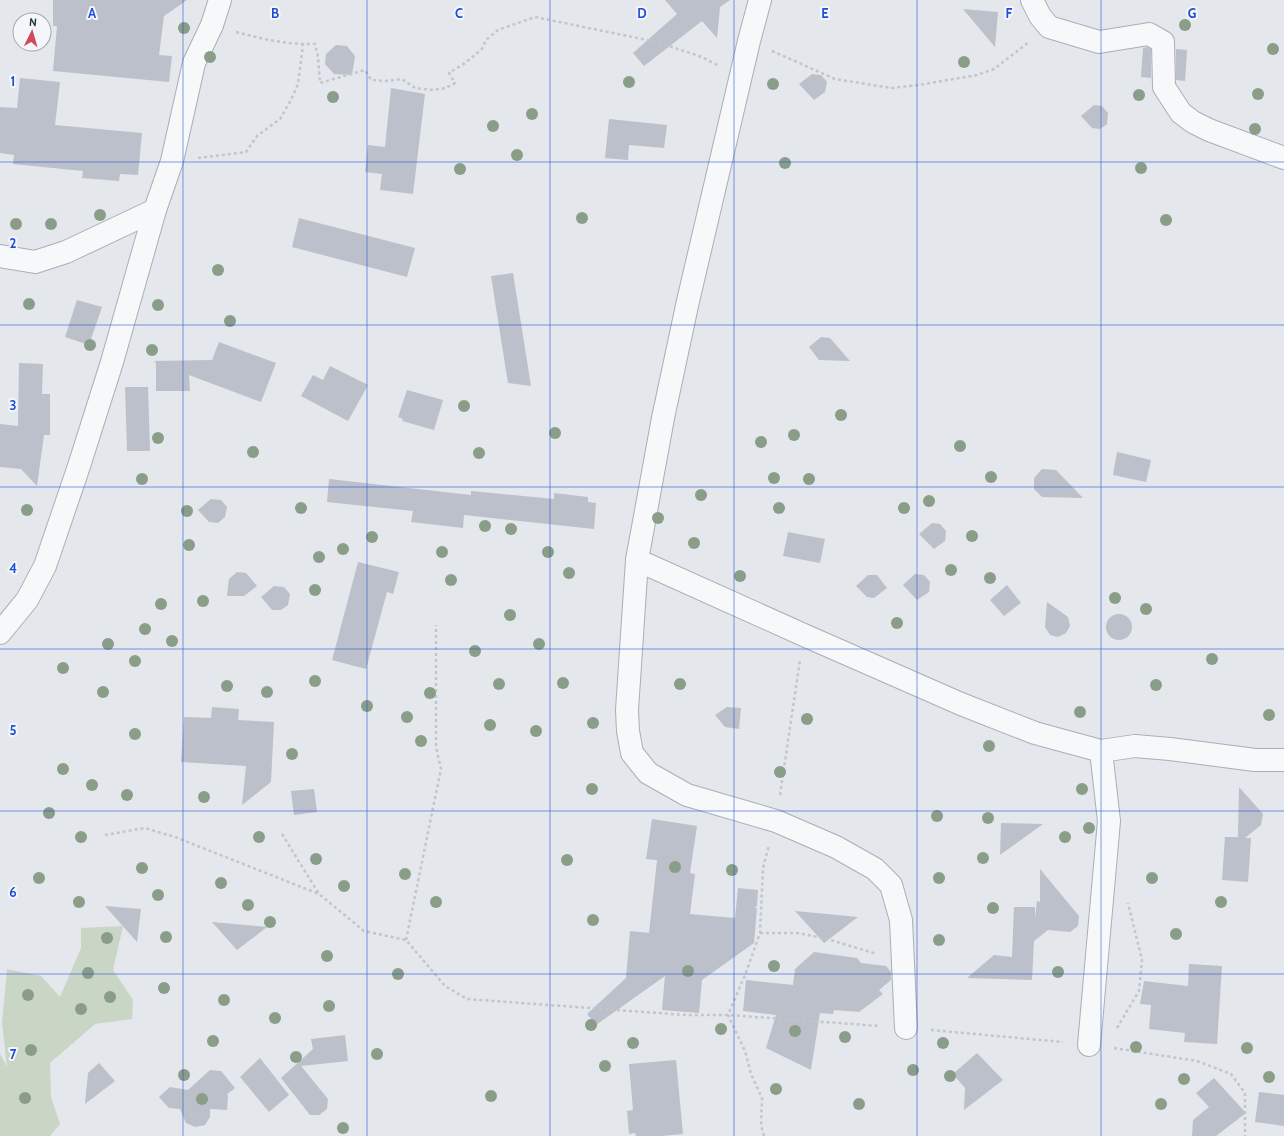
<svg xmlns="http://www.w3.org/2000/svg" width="1284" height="1136" font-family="Cabin,sans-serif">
<rect width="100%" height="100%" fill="#e4e7ec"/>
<polygon fill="#c9d6c5" points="123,926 113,970 133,1000 132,1019 95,1024 50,1063 51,1097 60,1124 50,1136 0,1136 0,1054 7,1067 2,1023 7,969 41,976 60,997 81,948 81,928"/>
<g fill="#bbc0ca">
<polygon points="53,0 187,0 164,16 159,55 172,56 169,82 53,71 57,26 53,26"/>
<polygon points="665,0 730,0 720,7 717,38 702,21 644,66 633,53 677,14"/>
<polygon points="963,9 998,12 995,47"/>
<polygon points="336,45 347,46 355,56 352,75 334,74 325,64 326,54"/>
<polygon points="1147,47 1151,49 1151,78 1141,77 1143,48"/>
<polygon points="1176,49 1187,50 1185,81 1176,80"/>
<polygon points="812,74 821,75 827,82 825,92 814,100 799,84"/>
<polygon points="20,78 60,82 55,125 142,133 138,175 120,174 119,181 82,178 83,171 13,164 14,155 0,153 0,107 17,108"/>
<polygon points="391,88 425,94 413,194 380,190 382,174 365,172 368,145 385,147"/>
<polygon points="1094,105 1102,106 1108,113 1107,124 1100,129 1092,128 1081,116"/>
<polygon points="609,119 667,125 664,148 629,145 628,160 605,158"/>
<polygon points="299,218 415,248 407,277 292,247"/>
<polygon points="513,273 531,386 508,383 491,276"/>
<polygon points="77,300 102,307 89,345 65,337"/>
<polygon points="821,337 830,338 850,361 819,360 809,347"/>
<polygon points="219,342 276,363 261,402 189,375 190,391 156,391 156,363 154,361 212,360"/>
<polygon points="19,363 43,364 42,394 50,394 50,435 44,435 37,486 21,469 0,467 0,424 18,426"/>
<polygon points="330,366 368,385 348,421 301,396 313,375 323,380"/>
<polygon points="125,387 148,387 150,451 127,451"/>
<polygon points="407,390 443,400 434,430 402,421 403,419 398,417"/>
<polygon points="1117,452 1151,460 1146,482 1113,475"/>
<polygon points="1042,469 1056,470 1083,498 1042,497 1034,489 1034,478"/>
<polygon points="329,479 471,495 471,491 554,499 554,493 588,497 588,502 596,503 594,529 464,515 463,528 411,522 413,511 327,502"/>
<polygon points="211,499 221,500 227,507 225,517 218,523 209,522 198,510"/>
<polygon points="932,523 940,524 946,531 945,541 934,549 919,534"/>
<polygon points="788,532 825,539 820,563 783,556"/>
<polygon points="358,562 399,572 393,594 387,592 366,669 332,660"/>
<polygon points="237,572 246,573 257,586 244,596 227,596 229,579"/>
<polygon points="915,574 924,575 930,582 929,592 917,600 903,585"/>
<polygon points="868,575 877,575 887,588 874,598 867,597 856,586"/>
<polygon points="1007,585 1021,603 1004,616 990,600"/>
<polygon points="274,586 284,587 290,594 288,605 281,610 272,610 261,597"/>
<polygon points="1047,602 1068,617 1070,626 1066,633 1058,637 1050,635 1045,627"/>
<circle cx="1119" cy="627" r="13"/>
<polygon points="212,707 239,709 238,720 274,722 271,782 242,805 246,766 181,762 184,717 211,718"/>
<polygon points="727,707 741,708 739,729 725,727 715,715"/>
<polygon points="1239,787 1263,814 1261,825 1245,838 1251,838 1248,882 1222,880 1225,837 1238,837"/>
<polygon points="314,789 317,812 294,815 291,791"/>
<polygon points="652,819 697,826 690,873 695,874 690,914 735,918 738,888 758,890 757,906 754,908 757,908 754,943 702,980 699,1013 662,1010 665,976 596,1025 587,1014 626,978 630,931 649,933 657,860 646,859"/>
<polygon points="1001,823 1043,824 1000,855"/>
<polygon points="1040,869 1079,916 1078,926 1070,932 1048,930 1034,941 1032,980 967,978 994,955 1012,957 1014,907 1035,907 1035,919 1037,901 1040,902"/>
<polygon points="105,906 141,909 137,942"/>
<polygon points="795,911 858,917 824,943"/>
<polygon points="212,922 267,927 237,950"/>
<polygon points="814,952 857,958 861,963 886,966 891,972 891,980 879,990 883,994 859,1012 834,1010 833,1014 820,1013 811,1070 766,1048 776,1015 743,1011 746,980 793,985 795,969"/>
<polygon points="1189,964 1222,966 1217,1044 1184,1042 1185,1033 1149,1029 1151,1005 1140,1004 1144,981 1188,986"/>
<polygon points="345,1035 348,1061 301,1066 328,1099 327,1109 319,1115 310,1115 281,1078 313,1049 311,1039"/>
<polygon points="977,1053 1003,1080 964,1110 965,1088 953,1074"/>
<polygon points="260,1058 289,1095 269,1112 240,1077"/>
<polygon points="676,1060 683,1134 661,1136 636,1136 635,1133 629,1134 627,1111 633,1110 629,1064"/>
<polygon points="99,1063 115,1081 85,1104 88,1073"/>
<polygon points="210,1070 221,1071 235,1088 226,1095 228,1095 227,1110 210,1109 210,1117 205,1125 195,1127 186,1123 180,1109 169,1108 159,1097 170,1087 188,1090"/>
<polygon points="1214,1078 1246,1113 1216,1136 1192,1136 1193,1120 1209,1107 1196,1093"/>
<polygon points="1259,1092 1284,1095 1284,1126 1255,1122"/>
</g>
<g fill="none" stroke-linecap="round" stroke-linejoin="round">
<defs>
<g id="minor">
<polyline points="760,0 749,41 688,301 663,418 637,560 806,636 961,704 1035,733 1101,751 1135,746 1170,749 1255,760 1284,760"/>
<polyline points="1032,0 1040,16 1049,27 1099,42 1149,34 1163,42 1164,87 1181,113 1193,122 1209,130 1284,158"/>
<polyline points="0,256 35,262 66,252 155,210"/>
<polyline points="637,560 627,710 628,731 632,753 648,773 687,795 776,821 836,847 875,869 891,885 901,920 906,1028"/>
<polyline points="0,633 27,600 45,566 79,466 112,362 155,210 172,161 194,63 212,25 220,0"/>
<polyline points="1089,1045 1109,821 1101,751"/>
</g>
</defs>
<use href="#minor" stroke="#a9aeb7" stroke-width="24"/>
<g stroke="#c2c5cb" stroke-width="2.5" stroke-dasharray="3 3" stroke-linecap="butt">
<path d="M236 32C262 39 288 45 315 44L318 57 320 83 365 70 371 80 386 81 402 79 415 88 433 90 446 88 455 83 449 73 465 63 482 49 486 40 498 30 535 17 657 42 702 57 717 65"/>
<polyline points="772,51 835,79 891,88 919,85 977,75 994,69 1029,42"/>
<polyline points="198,158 246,152 257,136 280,119 291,100 298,84 303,45"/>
<polyline points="780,795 800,660"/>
<polyline points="282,834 319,894 364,931 406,940 445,986 467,999 685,1015 728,1015 880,1026"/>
<polyline points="105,835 145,828 175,837 319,894"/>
<polyline points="760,933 798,933 827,939 877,954"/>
<polyline points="406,940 441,769 436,747 436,625"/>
<polyline points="1117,1028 1139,991 1142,960 1128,903"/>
<polyline points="931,1030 1063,1042"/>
<polyline points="1114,1048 1197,1061 1231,1074 1245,1093 1245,1136"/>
<polyline points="764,1136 761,1125 762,1098 751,1074 745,1051 728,1015 745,975 760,933 763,868 769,845"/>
</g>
<use href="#minor" stroke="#f7f8fa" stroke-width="22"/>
</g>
<g fill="#899d89">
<circle cx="1185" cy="25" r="6"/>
<circle cx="184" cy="28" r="6"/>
<circle cx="1273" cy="49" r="6"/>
<circle cx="210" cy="57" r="6"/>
<circle cx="964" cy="62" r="6"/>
<circle cx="629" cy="82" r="6"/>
<circle cx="773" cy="84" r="6"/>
<circle cx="1258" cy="94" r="6"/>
<circle cx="1139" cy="95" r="6"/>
<circle cx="333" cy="97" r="6"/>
<circle cx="532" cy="114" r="6"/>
<circle cx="493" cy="126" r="6"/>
<circle cx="1255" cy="129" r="6"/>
<circle cx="517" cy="155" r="6"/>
<circle cx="785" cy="163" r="6"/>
<circle cx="1141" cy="168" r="6"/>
<circle cx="460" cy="169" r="6"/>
<circle cx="100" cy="215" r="6"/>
<circle cx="582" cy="218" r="6"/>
<circle cx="1166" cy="220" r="6"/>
<circle cx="16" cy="224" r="6"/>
<circle cx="51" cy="224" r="6"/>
<circle cx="218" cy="270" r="6"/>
<circle cx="29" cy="304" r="6"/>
<circle cx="158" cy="305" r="6"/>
<circle cx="230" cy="321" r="6"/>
<circle cx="90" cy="345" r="6"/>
<circle cx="152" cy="350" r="6"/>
<circle cx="464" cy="406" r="6"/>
<circle cx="841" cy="415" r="6"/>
<circle cx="555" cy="433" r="6"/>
<circle cx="794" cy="435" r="6"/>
<circle cx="158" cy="438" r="6"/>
<circle cx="761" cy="442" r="6"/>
<circle cx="960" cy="446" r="6"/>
<circle cx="253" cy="452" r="6"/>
<circle cx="479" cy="453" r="6"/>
<circle cx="991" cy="477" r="6"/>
<circle cx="774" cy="478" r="6"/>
<circle cx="142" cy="479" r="6"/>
<circle cx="809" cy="479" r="6"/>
<circle cx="701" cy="495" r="6"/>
<circle cx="929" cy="501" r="6"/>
<circle cx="301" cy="508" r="6"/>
<circle cx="779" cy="508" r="6"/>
<circle cx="904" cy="508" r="6"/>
<circle cx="27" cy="510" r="6"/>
<circle cx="187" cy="511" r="6"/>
<circle cx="658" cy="518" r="6"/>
<circle cx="485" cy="526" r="6"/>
<circle cx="511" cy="529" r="6"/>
<circle cx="972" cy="536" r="6"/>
<circle cx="372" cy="537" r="6"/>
<circle cx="694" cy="543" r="6"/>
<circle cx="189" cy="545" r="6"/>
<circle cx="343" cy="549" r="6"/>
<circle cx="442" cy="552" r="6"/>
<circle cx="548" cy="552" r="6"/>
<circle cx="319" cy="557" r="6"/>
<circle cx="951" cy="570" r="6"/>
<circle cx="569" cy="573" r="6"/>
<circle cx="740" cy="576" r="6"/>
<circle cx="990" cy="578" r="6"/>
<circle cx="451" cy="580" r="6"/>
<circle cx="315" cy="590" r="6"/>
<circle cx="1115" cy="598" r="6"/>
<circle cx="203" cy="601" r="6"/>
<circle cx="161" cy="604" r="6"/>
<circle cx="1146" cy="609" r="6"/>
<circle cx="510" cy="615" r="6"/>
<circle cx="897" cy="623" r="6"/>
<circle cx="145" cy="629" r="6"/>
<circle cx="172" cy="641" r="6"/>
<circle cx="108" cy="644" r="6"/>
<circle cx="539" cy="644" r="6"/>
<circle cx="475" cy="651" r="6"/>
<circle cx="1212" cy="659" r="6"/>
<circle cx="135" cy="661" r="6"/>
<circle cx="63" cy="668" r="6"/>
<circle cx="315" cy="681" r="6"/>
<circle cx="563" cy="683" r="6"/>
<circle cx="499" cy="684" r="6"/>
<circle cx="680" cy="684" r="6"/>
<circle cx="1156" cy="685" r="6"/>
<circle cx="227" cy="686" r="6"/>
<circle cx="103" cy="692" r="6"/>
<circle cx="267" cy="692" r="6"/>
<circle cx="430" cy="693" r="6"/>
<circle cx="367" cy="706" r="6"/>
<circle cx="1080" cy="712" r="6"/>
<circle cx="1269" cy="715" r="6"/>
<circle cx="407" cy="717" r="6"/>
<circle cx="807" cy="719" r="6"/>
<circle cx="593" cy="723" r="6"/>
<circle cx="490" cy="725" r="6"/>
<circle cx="536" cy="731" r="6"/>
<circle cx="135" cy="734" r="6"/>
<circle cx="421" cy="741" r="6"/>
<circle cx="989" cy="746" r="6"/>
<circle cx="292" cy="754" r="6"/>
<circle cx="63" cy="769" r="6"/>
<circle cx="780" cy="772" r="6"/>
<circle cx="92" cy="785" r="6"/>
<circle cx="592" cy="789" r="6"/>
<circle cx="1082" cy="789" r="6"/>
<circle cx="127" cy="795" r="6"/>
<circle cx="204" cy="797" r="6"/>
<circle cx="49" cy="813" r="6"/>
<circle cx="937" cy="816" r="6"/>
<circle cx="988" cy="818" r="6"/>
<circle cx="1089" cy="828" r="6"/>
<circle cx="81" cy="837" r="6"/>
<circle cx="259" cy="837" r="6"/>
<circle cx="1065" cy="837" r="6"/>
<circle cx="983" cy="858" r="6"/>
<circle cx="316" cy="859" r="6"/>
<circle cx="567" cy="860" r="6"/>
<circle cx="675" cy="867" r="6"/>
<circle cx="142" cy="868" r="6"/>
<circle cx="732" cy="870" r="6"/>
<circle cx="405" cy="874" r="6"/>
<circle cx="39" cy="878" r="6"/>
<circle cx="939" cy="878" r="6"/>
<circle cx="1152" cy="878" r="6"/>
<circle cx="221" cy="883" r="6"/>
<circle cx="344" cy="886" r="6"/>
<circle cx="158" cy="895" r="6"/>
<circle cx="79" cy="902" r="6"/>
<circle cx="436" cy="902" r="6"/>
<circle cx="1221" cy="902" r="6"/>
<circle cx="248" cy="905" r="6"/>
<circle cx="993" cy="908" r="6"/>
<circle cx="593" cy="920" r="6"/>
<circle cx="270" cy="922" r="6"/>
<circle cx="1176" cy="934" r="6"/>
<circle cx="166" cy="937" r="6"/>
<circle cx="107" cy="938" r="6"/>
<circle cx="939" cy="940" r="6"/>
<circle cx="327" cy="956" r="6"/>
<circle cx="774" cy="966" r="6"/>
<circle cx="688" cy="971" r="6"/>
<circle cx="1058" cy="972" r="6"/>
<circle cx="88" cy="973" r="6"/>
<circle cx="398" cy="974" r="6"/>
<circle cx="164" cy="988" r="6"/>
<circle cx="28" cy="995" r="6"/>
<circle cx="110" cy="997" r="6"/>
<circle cx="224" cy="1000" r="6"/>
<circle cx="329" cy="1006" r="6"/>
<circle cx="81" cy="1009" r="6"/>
<circle cx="275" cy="1018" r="6"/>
<circle cx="591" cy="1025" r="6"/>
<circle cx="721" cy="1029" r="6"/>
<circle cx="795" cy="1031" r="6"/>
<circle cx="845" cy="1037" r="6"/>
<circle cx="213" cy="1041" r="6"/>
<circle cx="633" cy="1043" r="6"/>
<circle cx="943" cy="1043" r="6"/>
<circle cx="1136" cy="1047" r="6"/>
<circle cx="1247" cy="1048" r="6"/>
<circle cx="31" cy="1050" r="6"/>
<circle cx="377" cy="1054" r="6"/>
<circle cx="296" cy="1057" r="6"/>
<circle cx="605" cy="1066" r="6"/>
<circle cx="913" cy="1070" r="6"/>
<circle cx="184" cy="1075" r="6"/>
<circle cx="950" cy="1076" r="6"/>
<circle cx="1269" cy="1077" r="6"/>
<circle cx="1184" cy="1079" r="6"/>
<circle cx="776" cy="1089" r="6"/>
<circle cx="491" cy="1096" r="6"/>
<circle cx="25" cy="1098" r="6"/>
<circle cx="202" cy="1099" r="6"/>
<circle cx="859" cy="1104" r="6"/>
<circle cx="1161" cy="1104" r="6"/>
<circle cx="343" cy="1128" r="6"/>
</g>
<path fill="none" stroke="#1d4ed8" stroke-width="1" stroke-opacity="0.55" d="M183 0V1136M367 0V1136M550 0V1136M734 0V1136M917 0V1136M1101 0V1136M0 162H1284M0 325H1284M0 487H1284M0 649H1284M0 811H1284M0 974H1284"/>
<g font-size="13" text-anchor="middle" font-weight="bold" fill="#1d4ed8" stroke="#f4f6f9" stroke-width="4" stroke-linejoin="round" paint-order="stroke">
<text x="92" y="18">A</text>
<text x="275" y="18">B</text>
<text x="459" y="18">C</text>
<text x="642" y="18">D</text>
<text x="825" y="18">E</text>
<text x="1009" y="18">F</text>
<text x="1192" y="18">G</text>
<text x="13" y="86">1</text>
<text x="13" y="248">2</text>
<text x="13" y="410">3</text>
<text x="13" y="573">4</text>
<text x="13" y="735">5</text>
<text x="13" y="897">6</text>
<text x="13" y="1059">7</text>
</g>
<g transform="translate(32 32) rotate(5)"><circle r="19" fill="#f4f6f9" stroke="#a4a8b1"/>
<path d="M0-3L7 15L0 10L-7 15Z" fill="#d1495b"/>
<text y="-6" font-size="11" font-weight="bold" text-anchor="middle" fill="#2b3445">N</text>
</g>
</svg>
